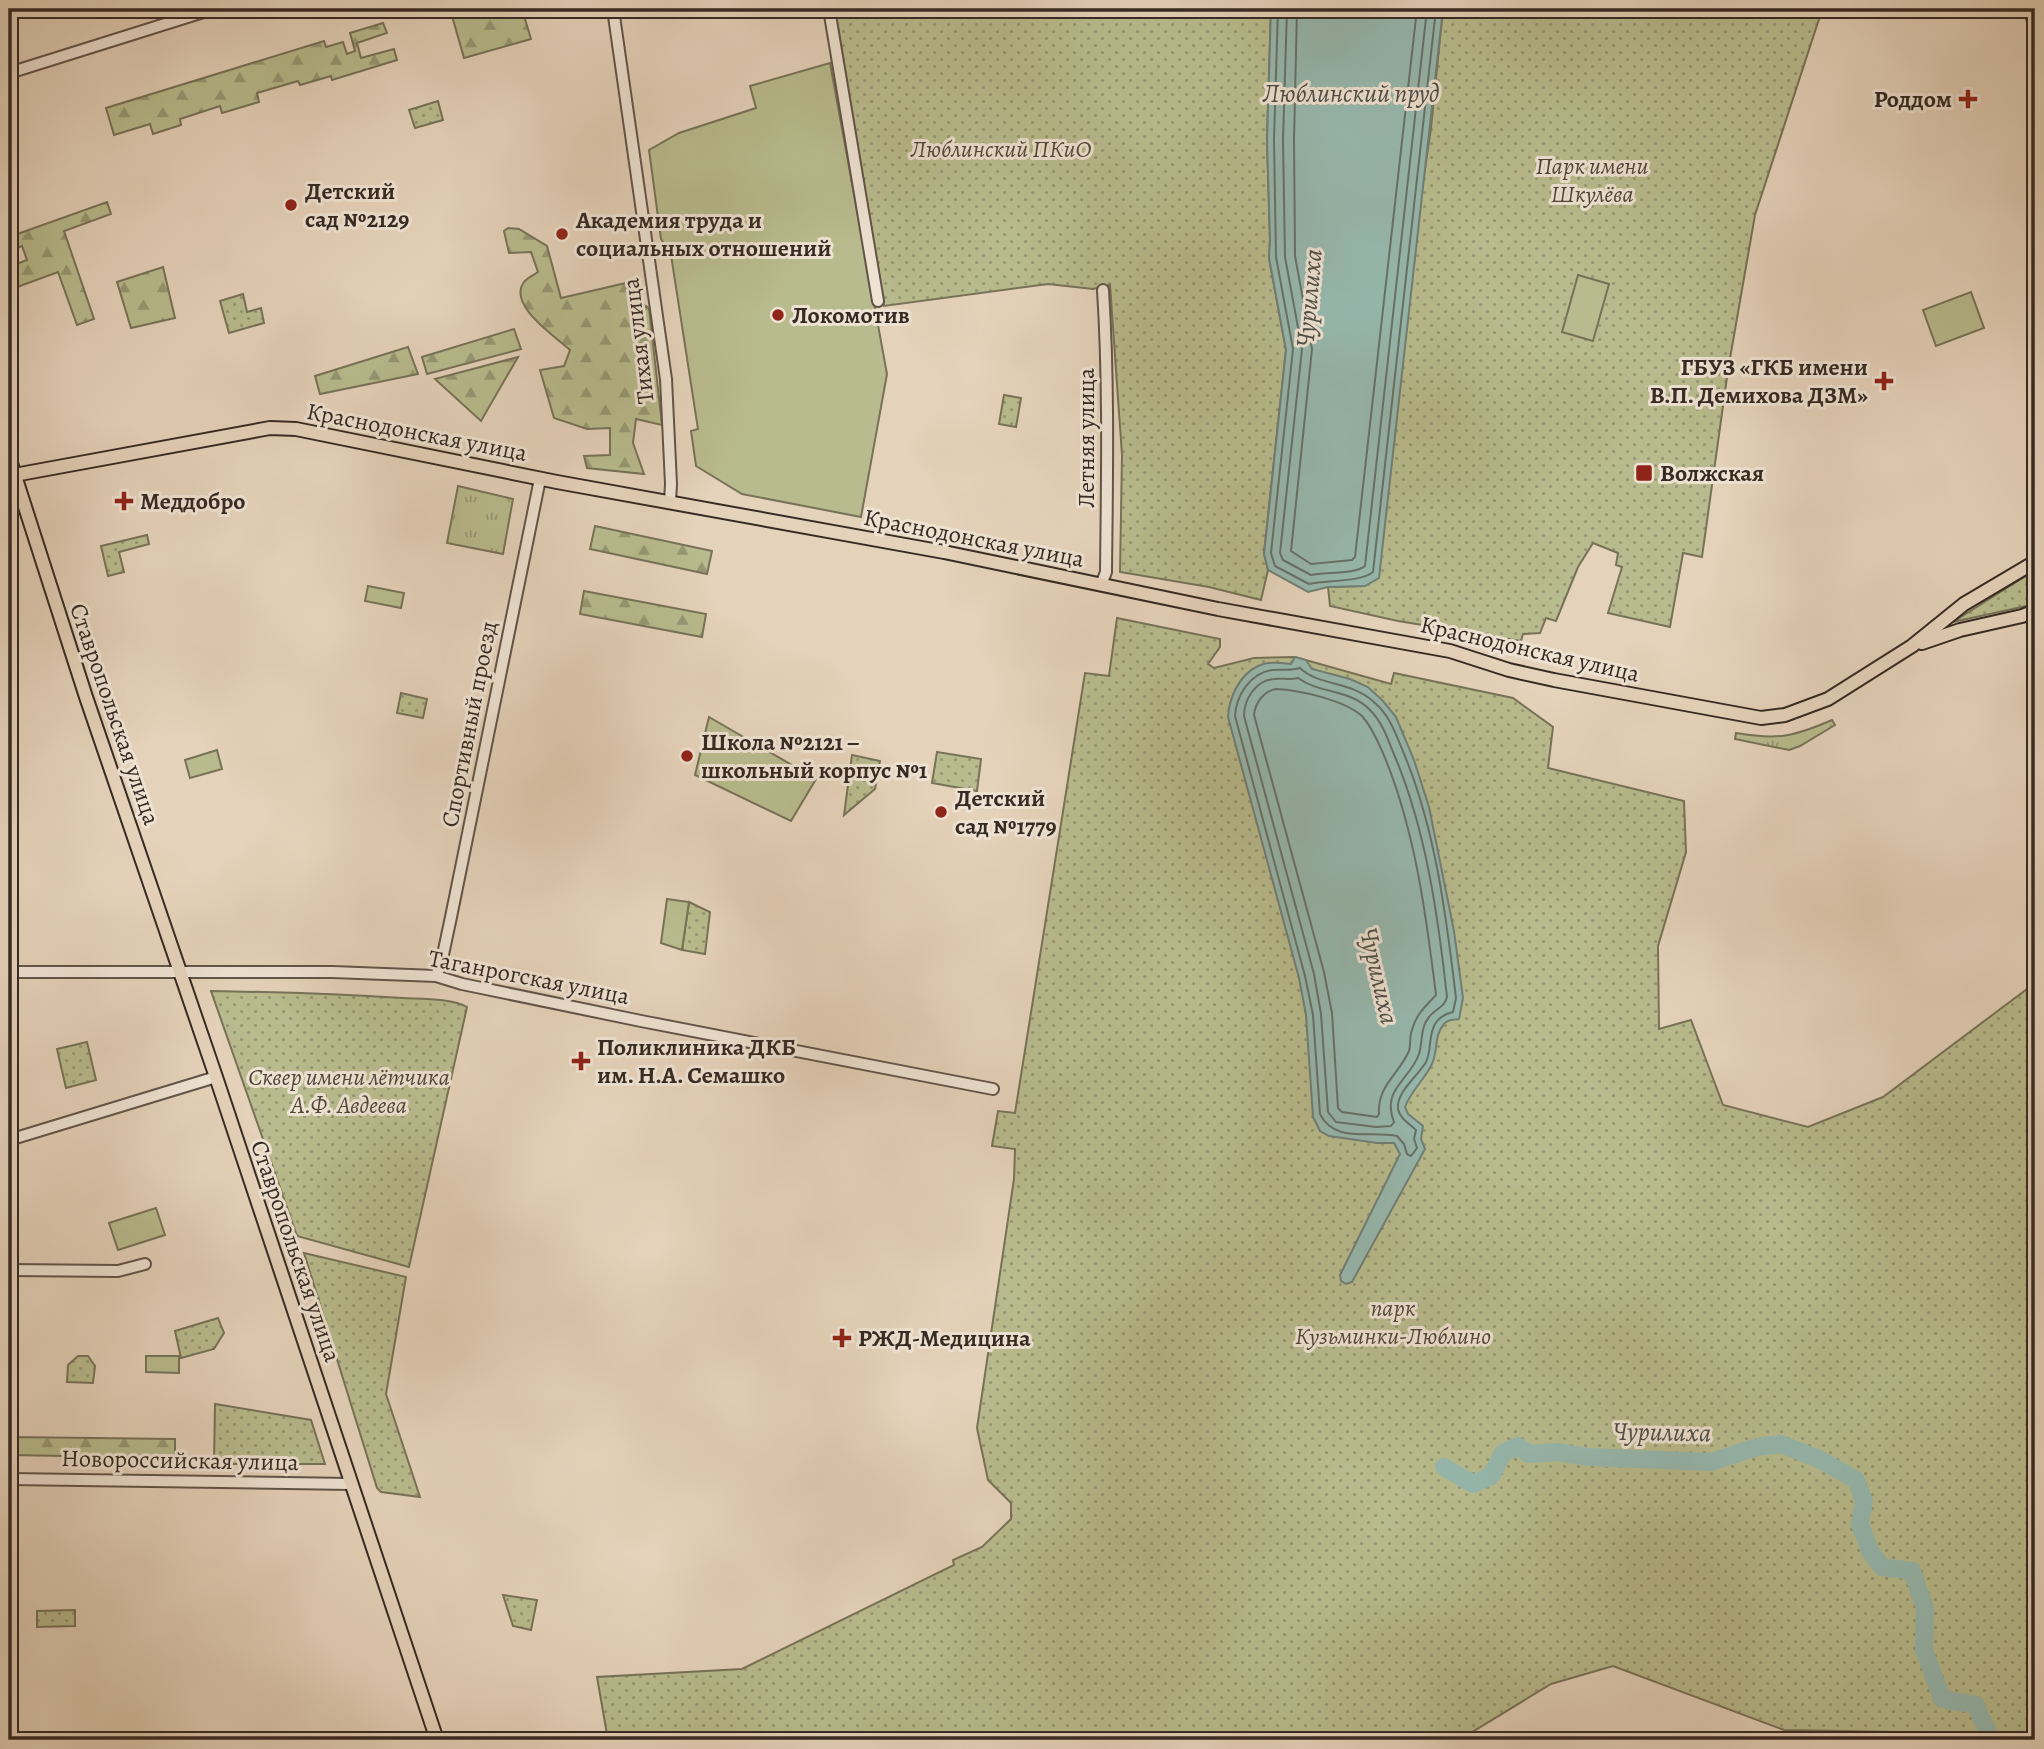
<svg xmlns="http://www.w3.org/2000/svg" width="2044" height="1749" font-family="Alegreya,serif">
<defs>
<pattern id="grass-tufts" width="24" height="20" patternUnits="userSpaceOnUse" patternTransform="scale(1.75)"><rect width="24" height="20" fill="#b8bb8d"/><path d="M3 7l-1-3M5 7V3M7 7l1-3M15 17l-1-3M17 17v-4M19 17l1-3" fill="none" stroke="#969873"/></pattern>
<pattern id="forest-firs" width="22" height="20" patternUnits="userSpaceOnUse" patternTransform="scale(1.75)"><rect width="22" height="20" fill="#b8bb8d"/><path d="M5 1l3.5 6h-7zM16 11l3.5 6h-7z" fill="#969873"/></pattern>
<pattern id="park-dots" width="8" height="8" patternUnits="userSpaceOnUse" patternTransform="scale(1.75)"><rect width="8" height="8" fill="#b8bb8d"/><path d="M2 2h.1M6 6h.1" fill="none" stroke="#969873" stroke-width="1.8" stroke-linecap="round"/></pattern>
</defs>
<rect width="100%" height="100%" fill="#e5d2ba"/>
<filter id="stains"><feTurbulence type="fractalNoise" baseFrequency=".00286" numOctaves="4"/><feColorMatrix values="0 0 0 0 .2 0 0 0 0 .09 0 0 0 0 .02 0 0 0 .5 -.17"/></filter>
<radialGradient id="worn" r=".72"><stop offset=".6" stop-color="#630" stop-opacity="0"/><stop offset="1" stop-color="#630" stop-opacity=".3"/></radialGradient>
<g fill="url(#grass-tufts)" stroke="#777258" stroke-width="2">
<polygon points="458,486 513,499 503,554 447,543"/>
<path d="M1832 720 1835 725 1800 746 1789 750 1735 739 1736 733C1778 740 1793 737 1832 720Z"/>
</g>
<g fill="url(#forest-firs)" stroke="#777258" stroke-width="2">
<polygon points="450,9 522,9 531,39 464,58"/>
<polygon points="383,23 387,33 357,43 361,58 394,49 397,60 332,80 331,76 300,85 298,81 257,93 259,102 222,113 220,106 180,119 181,125 153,134 150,124 114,135 106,108 324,41 326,47 343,42 347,54 355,51 350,33"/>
<polygon points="107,202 111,214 64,231 94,319 77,325 58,272 9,290 9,267 27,260 22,246 9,251 9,237"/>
<path d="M508 228 519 229 547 246 561 298 626 283 629 297 649 308 662 425 636 419 633 443 644 474 587 468 584 456 610 455V428L587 429 554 418 540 370 564 366 570 350C555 336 507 305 524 282 527 278 534 275 538 272L531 252 509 253 504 231Z"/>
<polygon points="163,267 175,318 131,328 117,282"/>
<polygon points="514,329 521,349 427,374 422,357"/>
<polygon points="408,347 418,374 320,394 315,376"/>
<polygon points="518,357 481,421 435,379"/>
<polygon points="595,526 712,551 707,574 590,549"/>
<polygon points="584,591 706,614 702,637 580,614"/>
<polygon points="9,1437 175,1439 175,1458 9,1455"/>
</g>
<g fill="url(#park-dots)" stroke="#777258" stroke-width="2">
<polygon points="835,9 1271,9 1267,140 1270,239 1269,258 1286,350 1264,553 1268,570 1261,600 1209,587 1120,572 1122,455 1110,285 1093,289 1048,284 884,306"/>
<polygon points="1443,9 1808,9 1820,16 1755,215 1728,370 1702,557 1683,553 1670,627 1608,613 1622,567 1616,565 1618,553 1593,543 1578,567 1556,621 1546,618 1540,633 1523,634 1521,641 1398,621 1330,606 1328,587 1364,586 1431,128"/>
<polygon points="438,101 443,120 415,128 409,110"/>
<polygon points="243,294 247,312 261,308 264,323 229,333 220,301"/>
<polygon points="1004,395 1021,398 1016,427 999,424"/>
<polygon points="147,535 149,544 119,552 124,572 108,576 101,546"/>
<polygon points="2035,570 2035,604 1953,622"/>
<polygon points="1117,618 1220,639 1220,647 1208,664 1214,668 1254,658 1295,657 1391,684 1394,673 1513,698 1553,727 1548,768 1684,801 1686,852 1658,946 1659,1029 1691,1020 1723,1105 1808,1127 1883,1097 2035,983 2035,1740 1897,1740 1897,1732 1784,1730 1613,1666 1551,1684 1459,1740 608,1740 597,1677 742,1669 954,1565 953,1560 982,1547 1011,1519 1011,1503 988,1480 977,1428 1014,1179 1015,1149 992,1146 998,1111 1015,1113 1085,673 1109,676"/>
<polygon points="401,693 427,699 423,718 397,713"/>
<polygon points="937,752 981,759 977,791 932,783"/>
<polygon points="852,755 880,761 875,789 844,815"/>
<polygon points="689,902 710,912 705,954 682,950"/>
<path d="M211 991C275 992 339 994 403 998 419 999 453 998 467 1007L409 1267 297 1236Z"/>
<polygon points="87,1042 96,1080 66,1088 57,1049"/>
<polygon points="304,1253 406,1277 386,1394 420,1497 381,1492 377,1488"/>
<polygon points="218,1318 224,1333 214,1349 181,1358 175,1331"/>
<polygon points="78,1356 88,1356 95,1366 93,1383 67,1382 68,1365"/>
<polygon points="215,1404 311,1420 325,1464 214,1464"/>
<polygon points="503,1595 537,1600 531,1630 513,1626"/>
<polygon points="75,1610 75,1626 37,1627 37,1611"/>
</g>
<g fill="#b8bb8d" stroke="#777258" stroke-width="2">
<polygon points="830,63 887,374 861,517 742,494 696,466 691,431 698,429 671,255 661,239 649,150 679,133 756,108 750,86"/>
<polygon points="1578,275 1609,284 1593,341 1562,332"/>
<polygon points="1971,292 1984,328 1936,346 1923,310"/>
<polygon points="368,586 404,593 401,608 365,601"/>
<polygon points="709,717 816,779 791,821 695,775"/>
<polygon points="217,750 222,769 190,778 185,760"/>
<polygon points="667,899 689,902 682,950 661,943"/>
<polygon points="156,1208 165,1235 118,1250 109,1223"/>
<polygon points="146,1356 179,1356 179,1373 146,1372"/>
</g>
<g fill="#96b8ae" stroke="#707f77" stroke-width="2">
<polygon points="1271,9 1443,9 1379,578 1365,586 1328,587 1308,592 1268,570 1264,554 1286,350 1269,258 1270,239 1267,140"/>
<path d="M1295 657 1306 660 1312 669 1350 679 1368 687 1383 701 1396 717 1414 760 1429 807 1454 931 1463 998 1459 1019C1453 1020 1448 1019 1444 1024 1433 1036 1439 1052 1431 1066 1423 1081 1411 1091 1405 1107L1408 1114 1423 1126 1421 1139 1425 1149 1352 1282 1346 1284 1341 1281 1340 1275 1400 1154 1394 1143H1377L1329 1136 1320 1131 1313 1117 1306 1015 1299 978 1228 717C1229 698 1239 675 1258 666 1268 661 1281 663 1291 664Z"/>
</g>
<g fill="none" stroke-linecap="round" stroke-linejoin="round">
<g stroke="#667169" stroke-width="2">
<path d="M1278 9 1274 140 1276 257 1293 349 1271 553 1275 566 1309 584C1328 580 1361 582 1373 572L1436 9"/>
<path d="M1287 9 1283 140 1285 257 1302 349 1280 553 1283 560 1311 575C1325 572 1356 574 1365 566L1427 9"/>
<polyline points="1297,9 1294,140 1295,256 1312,349 1291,551 1311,564 1352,560 1355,557 1417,9"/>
<path d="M1300 668C1320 687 1351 680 1375 703 1389 715 1395 732 1402 749 1435 826 1446 914 1456 998L1453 1012C1445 1014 1439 1017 1435 1024 1428 1036 1432 1049 1426 1062 1418 1076 1396 1092 1398 1109 1400 1119 1410 1124 1416 1130L1414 1139 1417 1148 1411 1156 1407 1154 1404 1144 1397 1136C1370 1130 1335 1144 1320 1114L1313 1015 1305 976 1235 716C1236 696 1250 673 1272 670 1282 669 1291 671 1300 668Z"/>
<path d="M1298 678C1320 694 1350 689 1370 710 1382 722 1387 737 1393 752 1426 828 1438 916 1447 997 1445 1007 1435 1009 1429 1017 1420 1028 1423 1041 1419 1054 1410 1080 1381 1089 1394 1122L1391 1126 1376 1127 1336 1122 1328 1112 1321 1014 1314 974 1244 716C1244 699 1256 680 1274 679 1282 678 1290 680 1298 678Z"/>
<path d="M1276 689C1299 690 1344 700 1362 716 1372 727 1377 740 1383 753 1415 829 1426 914 1436 995 1426 1006 1416 1014 1412 1030 1409 1037 1411 1045 1409 1051 1399 1074 1377 1086 1379 1114L1377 1117 1342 1112 1338 1108 1332 1013 1324 972 1254 715C1255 703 1264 691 1276 689Z"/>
</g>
<polyline stroke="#96b8ae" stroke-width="18" points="1444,1467 1473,1484 1491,1476 1503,1453 1518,1446 1529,1454 1557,1452 1588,1457 1711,1462 1757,1447 1781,1444 1819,1459 1856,1480 1864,1501 1860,1524 1870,1551 1882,1567 1912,1571 1925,1608 1924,1650 1942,1699 1976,1705 1991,1740"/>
<defs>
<g id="minor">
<polyline points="613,9 666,379 671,484 670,502"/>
<polyline points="829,9 878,301"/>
<polyline points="2029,9 2035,27"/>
<polyline points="9,73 213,9"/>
<path d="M1101 585 1106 572C1107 478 1109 384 1103 290"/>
<polyline points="9,972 333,972 436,976 462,984 641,1021 993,1089"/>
<polyline points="436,976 441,964 451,917 540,479"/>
<polyline points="9,1140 216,1077"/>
<polyline points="9,1270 118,1271 145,1264"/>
<polyline points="9,1479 351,1484"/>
</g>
<g id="major">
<polyline points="9,457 86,697 216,1077 437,1740"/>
<polyline points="9,476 270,428 296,429 557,482 944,552 1218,609 1450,651 1509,670 1554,680 1761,718 1785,715 1828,699 1912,646 1964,604 2035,562"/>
<polyline points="1922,643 1960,630 2022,616 2035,611"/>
</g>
</defs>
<use href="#minor" stroke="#62544a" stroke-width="14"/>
<use href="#major" stroke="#362a24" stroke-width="16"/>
<use href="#minor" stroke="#eee2d2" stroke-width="10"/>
<use href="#major" stroke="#e5d2ba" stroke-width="12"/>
</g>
<g fill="#8f2418" stroke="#eee2d2" stroke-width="2.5">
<path d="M1964.5 88.5h7v7h7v7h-7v7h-7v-7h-7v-7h7z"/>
<circle cx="291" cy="205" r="7"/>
<circle cx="562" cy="234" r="7"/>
<circle cx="778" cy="315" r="7"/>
<path d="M1880.5 370.5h7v7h7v7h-7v7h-7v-7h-7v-7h7z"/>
<rect x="1635" y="464" width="18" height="18" rx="3.5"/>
<path d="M120.5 490.5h7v7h7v7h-7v7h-7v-7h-7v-7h7z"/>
<circle cx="687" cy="756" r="7"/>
<circle cx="941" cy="812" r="7"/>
<path d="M577.5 1050.5h7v7h7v7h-7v7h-7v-7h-7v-7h7z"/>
<path d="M838.5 1327.5h7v7h7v7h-7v7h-7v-7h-7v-7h7z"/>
</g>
<g text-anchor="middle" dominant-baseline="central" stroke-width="6" stroke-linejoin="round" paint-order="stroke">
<g font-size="24" font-weight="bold" fill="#362a24" stroke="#eee2d2" text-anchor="start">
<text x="1952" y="99" text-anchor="end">Роддом</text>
<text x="305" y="191">Детский<tspan x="305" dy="28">сад №2129</tspan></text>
<text x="576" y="220">Академия труда и<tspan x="576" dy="28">социальных отношений</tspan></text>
<text x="792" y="315">Локомотив</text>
<text x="1868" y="367" text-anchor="end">ГБУЗ «ГКБ имени<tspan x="1868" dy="28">В.П. Демихова ДЗМ»</tspan></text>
<text x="1660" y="473">Волжская</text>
<text x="140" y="501">Меддобро</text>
<text x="701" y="742">Школа №2121 –<tspan x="701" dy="28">школьный корпус №1</tspan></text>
<text x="955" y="798">Детский<tspan x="955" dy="28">сад №1779</tspan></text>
<text x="597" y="1047">Поликлиника ДКБ<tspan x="597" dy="28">им. Н.А. Семашко</tspan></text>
<text x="858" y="1338">РЖД-Медицина</text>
</g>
<g font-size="24" font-style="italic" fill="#504739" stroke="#eee2d2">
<text x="1001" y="149">Люблинский ПКиО</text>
<text x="1592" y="166">Парк имени<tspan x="1592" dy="28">Шкулёва</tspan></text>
<text x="349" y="1077">Сквер имени лётчика<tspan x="349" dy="28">А.Ф. Авдеева</tspan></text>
<text x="1393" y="1308">парк<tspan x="1393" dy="28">Кузьминки-Люблино</tspan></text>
</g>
<g font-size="24" fill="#362a24" stroke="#eee2d2">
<text transform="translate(638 341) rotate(-97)">Тихая улица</text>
<text transform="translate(417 432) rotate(11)">Краснодонская улица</text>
<text transform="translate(1086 438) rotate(-90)">Летняя улица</text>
<text transform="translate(974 538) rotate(11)">Краснодонская улица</text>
<text transform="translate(1530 649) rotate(13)">Краснодонская улица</text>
<text transform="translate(115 714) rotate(71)">Ставропольская улица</text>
<text transform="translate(469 724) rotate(-79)">Спортивный проезд</text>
<text transform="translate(529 977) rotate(11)">Таганрогская улица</text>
<text transform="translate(296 1251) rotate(71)">Ставропольская улица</text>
<text transform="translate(180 1460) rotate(1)">Новороссийская улица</text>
</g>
<g font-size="26" font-style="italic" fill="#4e4e46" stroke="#eee2d2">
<text x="1351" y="93">Люблинский пруд</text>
<text transform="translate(1309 298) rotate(-85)">Чурилиха</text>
<text transform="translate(1379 976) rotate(77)">Чурилиха</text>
<text transform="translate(1662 1432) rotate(1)">Чурилиха</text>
</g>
</g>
<rect width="2044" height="1749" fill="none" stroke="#e5d2ba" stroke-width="35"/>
<rect x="10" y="10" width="2023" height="1728" fill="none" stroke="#362a24" stroke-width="3.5"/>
<rect x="18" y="18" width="2009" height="1714" fill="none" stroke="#362a24" stroke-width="2"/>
<rect width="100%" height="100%" filter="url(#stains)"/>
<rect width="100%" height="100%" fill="url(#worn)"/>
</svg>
